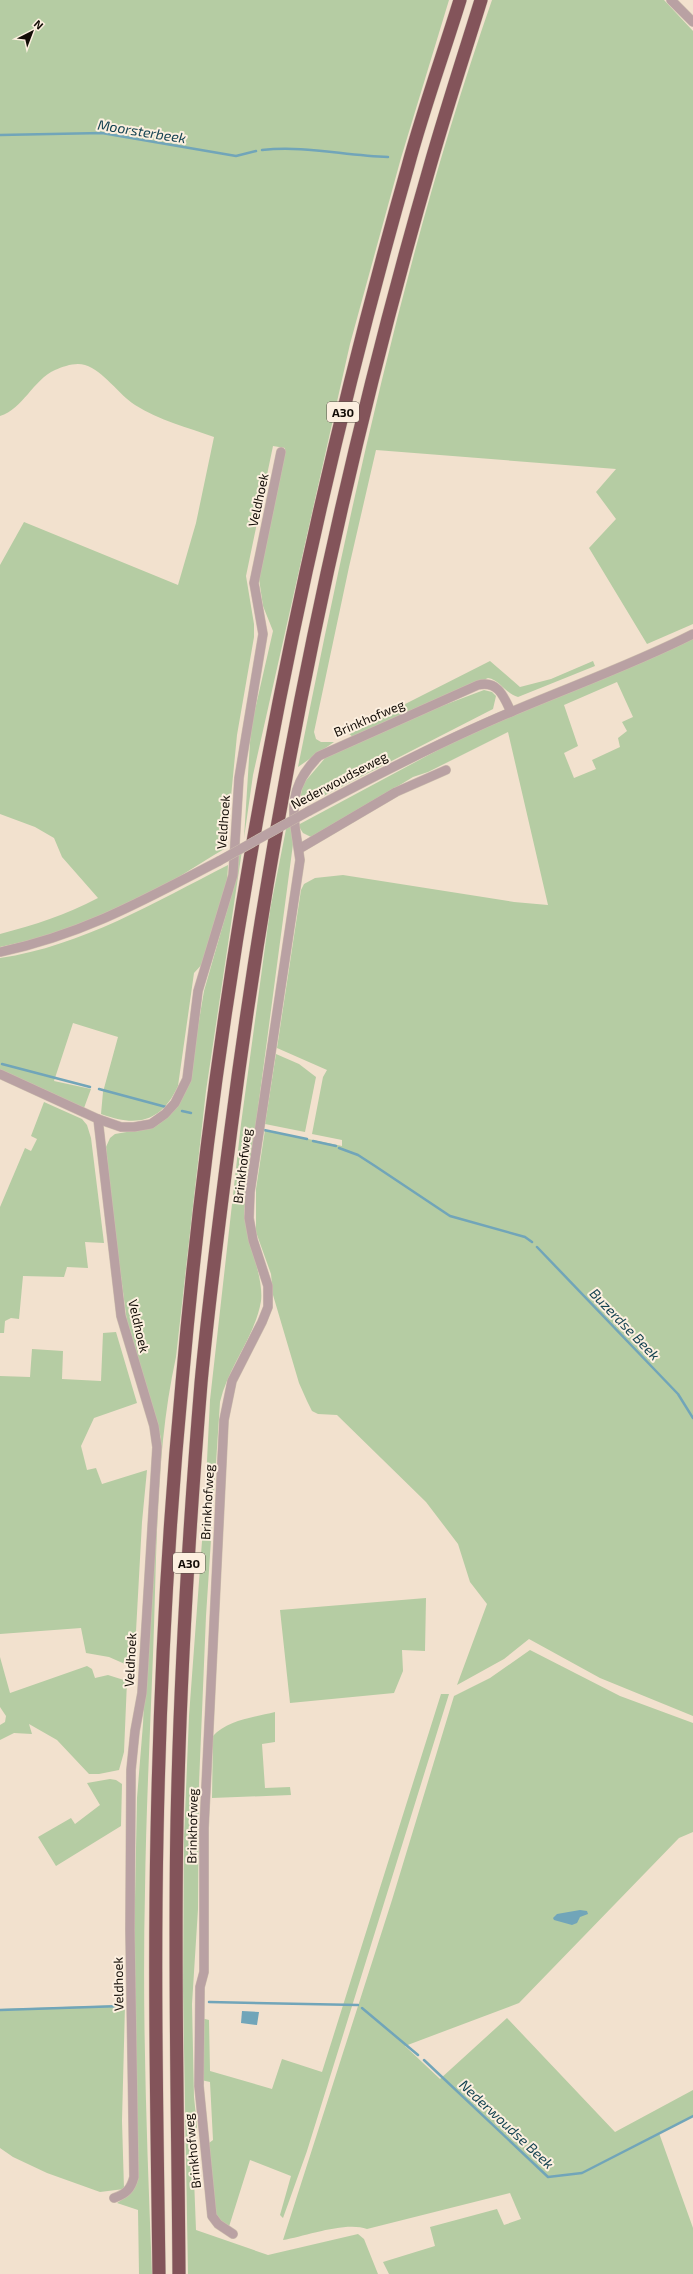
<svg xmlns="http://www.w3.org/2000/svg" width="693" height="2274" font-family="'Exo 2',sans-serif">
<rect width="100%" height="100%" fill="#f2e1ce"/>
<g fill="#b5cca3" fill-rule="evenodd">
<path d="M0 0H449L401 158 350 344 253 775 244 838 251 727 273 631 263 606 258 572 285 448 273 446 246 576 254 624V637L237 735 226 848C193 867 160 891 124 908 86 927 42 938 0 947V934C34 925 66 915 98 898L62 857 54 838 35 827 0 814V565L24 522 178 585 196 523 214 437C187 427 160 421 135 405 118 394 104 371 85 365 76 362 64 366 55 370 33 380 23 409 0 416Z"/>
<path d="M492 0H664L693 31V624L647 644 589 548 616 519 596 492 616 469 376 450 349 567 314 732 316 739 321 742H334L298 767C350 509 405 249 492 0Z"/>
<path d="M693 635V1716L600 1678 529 1639 504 1659 457 1685 487 1604 470 1582 458 1544 426 1502 337 1415 318 1414 312 1411 307 1401 299 1383 273 1295 271 1274 256 1232V1189L265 1130 342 1146V1140L312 1134 323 1077 327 1070 277 1048 301 890 304 884 315 878 343 875 514 902 548 905 508 732 428 772 413 777 319 834 311 837 303 833 298 825 449 744ZM617 682 633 717 622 722 627 731 618 738 620 747 592 760 596 769 574 778 564 753 578 746 564 705Z"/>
<path d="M490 661 520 687 551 679 593 661 595 666 518 697C506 694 500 680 488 678L353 737 348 733Z"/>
<polygon points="484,690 492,692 496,696 493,709 298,809 303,784 326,757 431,710"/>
<path d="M290 818 293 844 244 1214C247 1238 264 1279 261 1301 255 1337 228 1367 220 1402L206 1616 199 1784 198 1909 192 2004 194 2097 197 2126 193 2153 196 2230 268 2255 358 2234 364 2239 378 2274H188L183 1991 184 1838 189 1716 205 1501 210 1400 241 1124 270 910 288 819Z"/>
<path d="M243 844 206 1091 176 1357C155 1452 157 1558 153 1655 150 1734 146 1812 145 1891 142 2018 147 2147 152 2274H139L138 2210 117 2203 129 2195 137 2182 134 1949 137 1798 143 1724 150 1575 161 1438 129 1337 113 1216 106 1147 110 1138 115 1134 144 1129 160 1122 189 1080 204 991 234 886 237 847Z"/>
<path d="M228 865 227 884 204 962 194 973 178 1086C161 1123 136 1127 101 1114L103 1092 118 1037 73 1023 54 1081 91 1089 84 1108 0 1072V958C82 946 155 902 228 865Z"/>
<polygon points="276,1054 299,1064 316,1077 305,1132 265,1124"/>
<polygon points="44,1102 82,1119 87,1125 91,1138 104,1243 85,1242 88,1268 67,1267 64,1277 23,1276 19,1319 11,1318 5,1321 4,1333 0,1333 0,1207 25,1148 31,1151 37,1139 31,1136"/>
<polygon points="116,1332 137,1403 94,1418 81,1446 87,1470 96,1468 102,1484 147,1470 142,1522 134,1668 109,1657 86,1653 81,1628 0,1634 0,1376 30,1377 32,1349 63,1351 62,1379 101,1381 103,1333"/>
<polygon points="426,1598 425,1651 402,1650 403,1671 394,1693 290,1703 280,1610"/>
<path d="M530 1650 620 1696 693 1723V1832L679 1838 519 2003 405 2046 440 2079 507 2018 615 2132 693 2090V2116L659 2133 693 2228V2274H389L383 2262 435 2246 430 2227 497 2209 504 2225 521 2219 510 2193 367 2229C346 2221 306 2236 283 2240L392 1900 454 1696 490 1678Z"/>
<polygon points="0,1657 10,1693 87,1666 92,1669 95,1678 108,1675 127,1681 124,1752 119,1770 99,1774 89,1774 57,1740 29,1724 32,1734 14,1733 0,1740 0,1725 5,1722 6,1716 0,1707"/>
<polygon points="441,1694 449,1694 307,2151 283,2218 280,2215 291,2176 250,2160 227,2233 216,2226 209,2143 213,2140 210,2082 201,2080 201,2018 209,2020 210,2071 272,2089 282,2059 322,2072"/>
<path d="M275 1712V1742L262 1744 265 1788 290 1787 291 1795 212 1798 213 1736C227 1720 255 1717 275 1712Z"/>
<polygon points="110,1779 116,1780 122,1784 121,1826 56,1866 38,1837 71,1818 75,1824 100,1805 87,1783"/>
<polygon points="125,2005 122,2121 124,2189 100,2192 47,2173 13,2157 0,2148 0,2009"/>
</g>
<g fill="#71a5b9">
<polygon points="580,1910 587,1911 588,1914 580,1917 577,1923 572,1925 554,1920 553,1918 557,1914"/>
<polygon points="242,2011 259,2012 257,2025 241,2023"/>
</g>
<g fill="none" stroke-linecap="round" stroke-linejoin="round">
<g stroke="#71a5b9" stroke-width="2.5">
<polyline points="0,135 102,133 236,156 256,151"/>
<path d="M262 150C305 145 345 156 388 157"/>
<polyline points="2,1064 90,1087"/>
<polyline points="99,1089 166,1107"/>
<polyline points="182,1111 191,1113"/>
<polyline points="264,1130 307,1139"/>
<polyline points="313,1141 336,1146"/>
<polyline points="339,1148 358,1155 375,1166 450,1216 525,1237 532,1242"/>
<polyline points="537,1247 678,1394 693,1418"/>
<polyline points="209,2002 358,2005"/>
<polyline points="362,2008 418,2055"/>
<polyline points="0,2010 122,2006"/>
<polyline points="424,2060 548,2177 582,2173 693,2116"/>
</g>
<defs>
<g id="minor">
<polyline points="671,0 693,22"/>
<path d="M309 811C376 775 442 741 511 712 572 686 634 664 693 634"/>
<polyline points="299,849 396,792 446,770"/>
<path d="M0 952C84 934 144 900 219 861"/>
<path d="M0 1074 98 1119 121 1316 154 1426 157 1447 142 1693 135 1731 131 1770 130 1930 134 2177C131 2189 126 2194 114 2198"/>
<polyline points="98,1119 121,1127 134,1127 151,1124 165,1114 175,1103 187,1079 198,991 233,875 239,778 263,634 254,583 281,452"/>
<path d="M233 2234 218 2224 212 2216 199 2086 200 1987 204 1972V1828L224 1420 232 1381 262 1322 268 1307V1286L253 1240 249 1218 250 1192 300 860C294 817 284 790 319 756L478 685C498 680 504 697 511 712"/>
</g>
<g id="highway">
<path d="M159 2274C157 2127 154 1980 157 1834 160 1683 168 1532 182 1383 218 971 295 564 408 166 423 110 443 55 460 0"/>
<path d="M179 2274C178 2123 174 1973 177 1822 180 1676 189 1529 201 1383 209 1298 220 1214 231 1129 273 804 339 481 430 166 446 110 464 55 481 0"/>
</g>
</defs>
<use href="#minor" stroke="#cebfae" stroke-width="10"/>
<use href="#highway" stroke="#cebfae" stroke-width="14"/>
<use href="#minor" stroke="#b9a1a3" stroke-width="9"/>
<use href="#highway" stroke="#83545a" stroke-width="13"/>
<defs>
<polyline id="minor-bridge" points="219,861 309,811"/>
</defs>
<use href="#minor-bridge" stroke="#cebfae" stroke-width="10" stroke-linecap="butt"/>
<use href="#minor-bridge" stroke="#b9a1a3" stroke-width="9"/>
</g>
<g text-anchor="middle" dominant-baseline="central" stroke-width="4" stroke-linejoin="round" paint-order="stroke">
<g fill="#fcefdf" stroke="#585047" stroke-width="1">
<rect x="327" y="402" width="32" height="20" rx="3"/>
<rect x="173" y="1553" width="32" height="20" rx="3"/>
</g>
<g font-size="12" font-weight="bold" fill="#120c06">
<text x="343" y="412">A30</text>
<text x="189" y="1563">A30</text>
</g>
<g font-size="13" fill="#120c06" stroke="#fcefdf">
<text transform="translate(258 500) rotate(-78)">Veldhoek</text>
<text transform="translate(369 718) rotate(-23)">Brinkhofweg</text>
<text transform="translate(339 780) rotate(-28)">Nederwoudseweg</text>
<text transform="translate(223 822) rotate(-86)">Veldhoek</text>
<text transform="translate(242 1166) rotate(-83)">Brinkhofweg</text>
<text transform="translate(139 1326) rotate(77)">Veldhoek</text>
<text transform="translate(207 1502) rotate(-87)">Brinkhofweg</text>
<text transform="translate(130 1660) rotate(-87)">Veldhoek</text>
<text transform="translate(192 1826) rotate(-89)">Brinkhofweg</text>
<text transform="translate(118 1984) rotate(-91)">Veldhoek</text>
<text transform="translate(192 2151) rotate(-96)">Brinkhofweg</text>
</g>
<g font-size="14" font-style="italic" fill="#154352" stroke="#fcefdf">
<text transform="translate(142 131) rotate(9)">Moorsterbeek</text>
<text transform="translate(625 1324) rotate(46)">Buzerdse Beek</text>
<text transform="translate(507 2124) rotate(43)">Nederwoudse Beek</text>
</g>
</g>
<g transform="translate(32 32) rotate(42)" stroke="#fcefdf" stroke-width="3" paint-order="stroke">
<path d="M0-3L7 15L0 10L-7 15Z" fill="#120c06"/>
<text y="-6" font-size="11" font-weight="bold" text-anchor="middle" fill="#120c06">N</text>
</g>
</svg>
